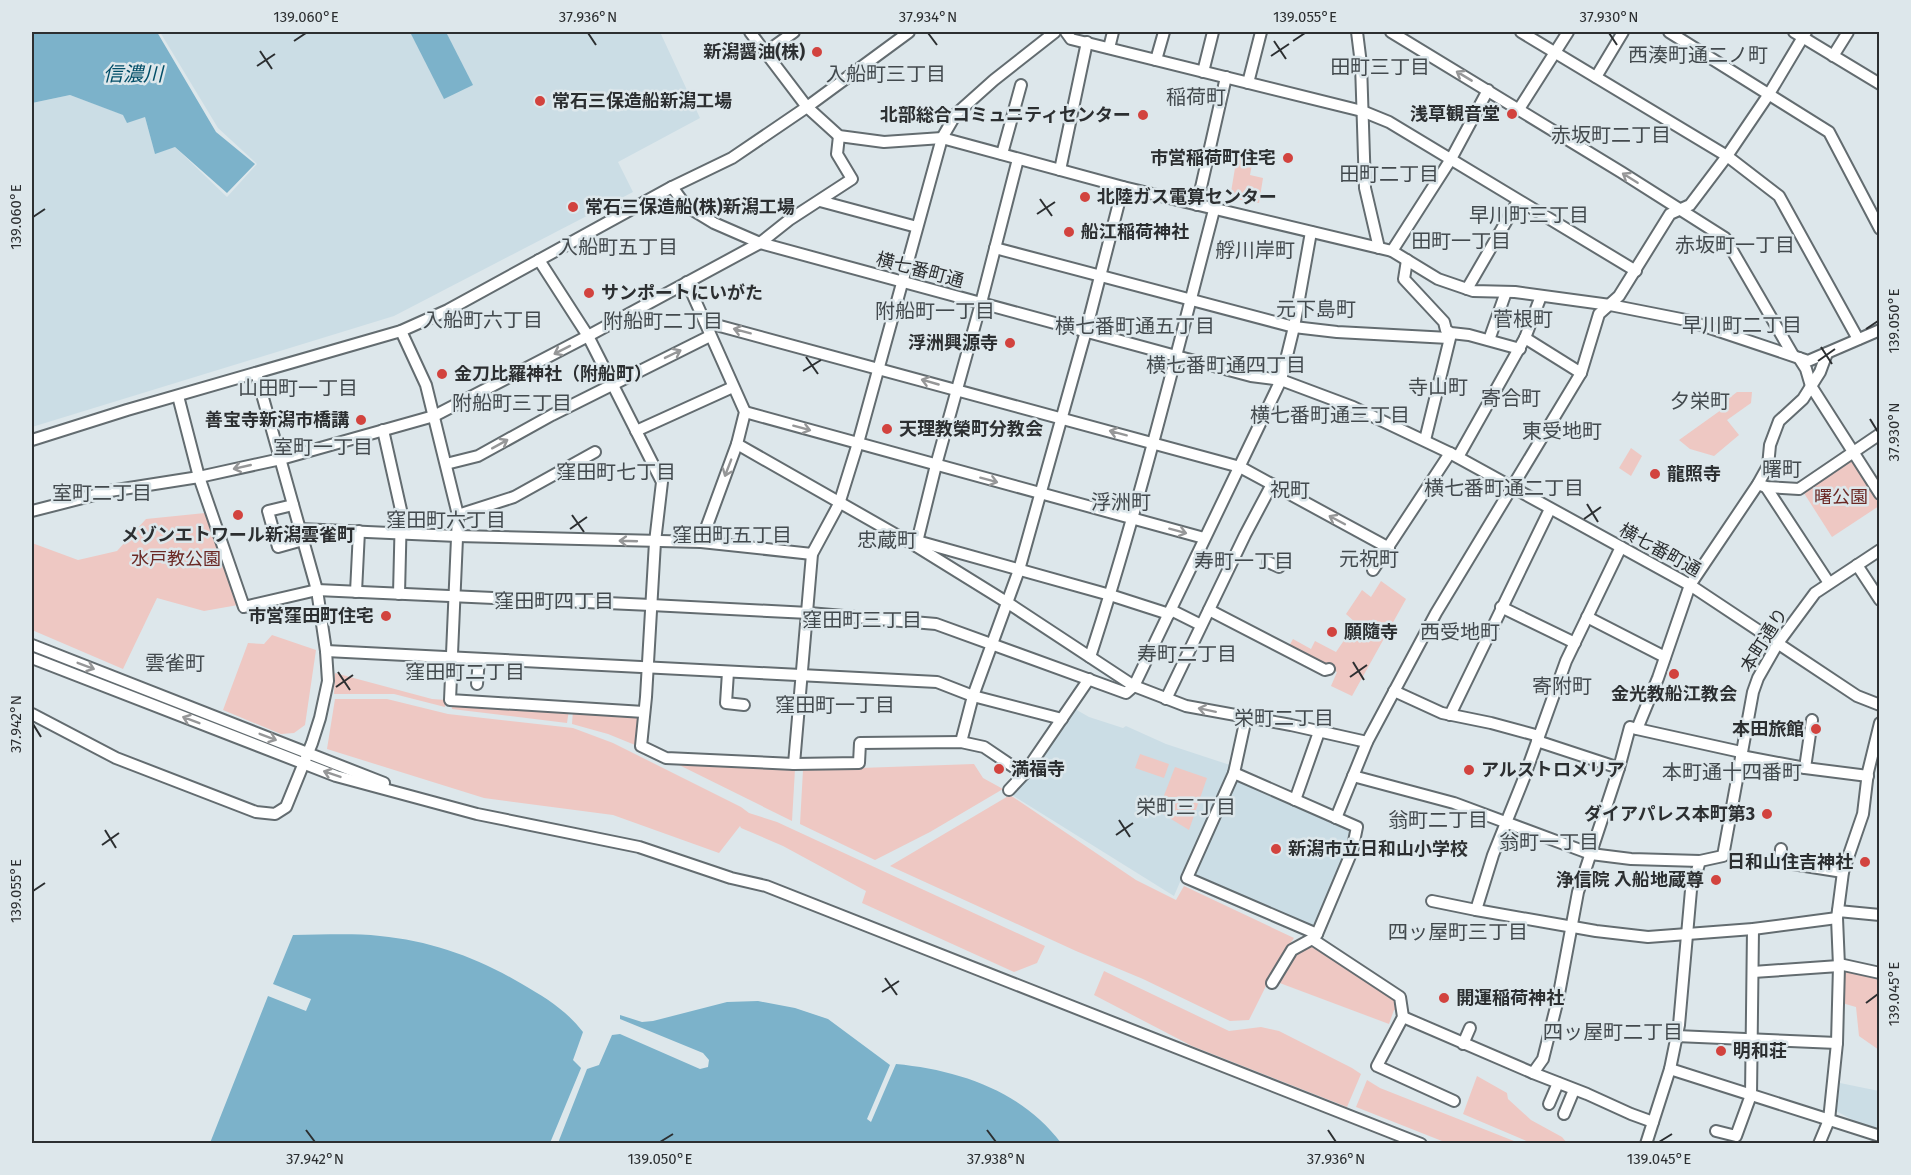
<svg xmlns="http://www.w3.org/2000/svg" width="1911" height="1175" font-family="'Fira Sans','Noto Sans JP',sans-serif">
<rect width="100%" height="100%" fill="#dde7eb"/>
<g fill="#cbdde5">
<polygon points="160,32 660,32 700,118 618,162 633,192 394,316 32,427 32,103 70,95 124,115 145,117 155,153 175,147 227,197 257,164 218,128"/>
<polygon points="1075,709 1089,717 1123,728 1126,726 1166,744 1230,765 1174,896 1012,795 1039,764 1069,714 1071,716"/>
<polygon points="1235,778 1352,828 1354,834 1315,925 1309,928 1192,877"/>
<polygon points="1840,1083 1879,1091 1879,1134 1836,1111"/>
</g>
<g fill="#eec8c3">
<polygon points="1237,156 1253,159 1250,175 1263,178 1259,203 1230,198"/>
<polygon points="1737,392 1752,392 1751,403 1727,420 1739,435 1714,456 1690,449 1679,440 1721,410 1719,406"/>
<polygon points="1631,448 1642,456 1631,476 1619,468"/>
<polygon points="1851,457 1879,500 1879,506 1832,537 1802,490"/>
<polygon points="205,513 238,605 204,611 157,598 123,669 32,630 32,543 78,560 117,551 146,519"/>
<polygon points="1381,581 1406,599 1352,696 1331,686 1337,672 1288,648 1293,639 1311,649 1315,641 1336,652 1356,623 1346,614 1362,590 1371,597"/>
<polygon points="272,635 316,650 305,725 294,733 281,734 223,710 248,643 264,644"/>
<polygon points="335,673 432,699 446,700 445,707 394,694 334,694"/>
<polygon points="335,699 387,699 448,714 573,728 613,743 741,807 749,813 777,822 1045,946 1037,963 1014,972 862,903 866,891 783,846 741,828 740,826 719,853 613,815 484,798 327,749"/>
<polygon points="451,702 569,710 567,723 452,709"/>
<polygon points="573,710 640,716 640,747 608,734 572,724"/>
<polygon points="1140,754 1169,764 1164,778 1135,768"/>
<polygon points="673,762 795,769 792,821"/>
<polygon points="974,764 983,778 1003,789 930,832 875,860 800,824 803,770"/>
<polygon points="1175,767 1207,778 1189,830 1158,811"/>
<polygon points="1010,795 1136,880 1176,900 1184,886 1294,938 1280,958 1249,1020 1230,1021 1143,979 1076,951 890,866"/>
<polygon points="1312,944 1395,998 1398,1011 1394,1010 1389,1024 1277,982 1294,952"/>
<polygon points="1840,966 1879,976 1879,1050 1859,1036 1856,1007 1842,1003"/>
<polygon points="1104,971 1229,1031 1261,1027 1279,1031 1352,1068 1361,1074 1347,1107 1192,1046 1094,995"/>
<polygon points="1477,1076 1507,1093 1508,1099 1531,1120 1562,1137 1567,1143 1531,1143 1463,1114"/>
<polygon points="1367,1080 1380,1088 1519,1143 1447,1143 1356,1107"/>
</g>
<g fill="#7cb2ca">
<polygon points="32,32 157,32 216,132 255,164 227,193 175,147 155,154 145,117 127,123 123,115 70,95 32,103"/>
<polygon points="410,32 446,32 473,85 444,99"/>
<path d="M293 935C321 935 351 933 380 936 432 941 478 958 522 984 546 998 566 1010 583 1032L573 1060 581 1068 550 1143H210L268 996 306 1011 311 999 273 984Z"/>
<path d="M758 1001 795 1008 828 1019 890 1065 867 1119 871 1122 896 1064C959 1070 1022 1091 1061 1143H558L587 1069 599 1065 612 1035 620 1034 700 1069 708 1067 709 1060 703 1053 620 1019V1015L642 1022 653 1021 727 1002Z"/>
</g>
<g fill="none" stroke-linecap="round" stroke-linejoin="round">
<defs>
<g id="minor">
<polyline points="750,32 807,107 839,136 884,142 942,138 1123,187 1392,251 1438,279 1473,291 1515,292 1610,305 1686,320 1808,361 1880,330"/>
<polyline points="1066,32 1071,39 1362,111 1389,122 1636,271"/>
<polyline points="1357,32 1361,64 1365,188 1379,248"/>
<polyline points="1391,32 1621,172 1725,238 1793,355"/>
<polyline points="1521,32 1727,156 1779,196 1858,339"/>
<polyline points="1669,32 1829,132 1880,229"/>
<polyline points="1794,32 1880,84"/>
<polyline points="1109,48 1113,32"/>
<polyline points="766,52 794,32"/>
<polyline points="1833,56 1848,32"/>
<polyline points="1156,60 1164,32"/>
<polyline points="1203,72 1213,32"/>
<polyline points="1596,77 1623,32"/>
<polyline points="1248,83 1261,32"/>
<polyline points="1519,109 1568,32"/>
<polyline points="1002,154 1021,85"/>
<polyline points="1060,170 1087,42"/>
<polyline points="672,187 686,206 714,223 760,243 1176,356 1251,376 1281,380 1353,407 1450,453 1690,585 1857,696 1880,705"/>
<polyline points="820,201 917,227"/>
<polyline points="1197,205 1226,77"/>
<polyline points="995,248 1294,327 1337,332 1449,338"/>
<polyline points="1392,251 1451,159 1488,90"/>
<polyline points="539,260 588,336 662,482 655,542 646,697 641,746 666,758 794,764 859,763 860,743 961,742 984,747 1024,774"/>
<polyline points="1407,260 1404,279 1444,322 1446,330 1451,333 1469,335 1520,349"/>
<polyline points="687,282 745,412 737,444 701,542"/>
<polyline points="1467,289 1518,201"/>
<polyline points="705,322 1240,467 1389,548"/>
<polyline points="401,331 426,385 458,515 450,700 644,712"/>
<polyline points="1525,338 1581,373"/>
<polyline points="1489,340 1506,292"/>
<polyline points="1799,358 1806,369 1811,386 1880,494"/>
<polyline points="178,396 199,477 244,607 317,590 651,605 809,613 936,624 1126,693 1134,686 1281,380 1294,327 1311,232"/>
<polyline points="745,412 1204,538"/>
<polyline points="383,430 401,510 399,594"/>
<polyline points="636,431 733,387"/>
<polyline points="32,440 127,410 401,331 448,310 672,187 732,158 807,107 909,32"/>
<polyline points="1425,440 1451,334"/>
<polyline points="737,444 916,546 1008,603 1134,686 1186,706 1291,725 1367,742"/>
<polyline points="1458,457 1525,338 1541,296"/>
<polyline points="446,464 478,456 552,415 710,336"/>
<polyline points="1758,484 1766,487 1799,489 1880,434"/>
<polyline points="1766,487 1829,583"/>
<polyline points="293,505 268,511 278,547 303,540"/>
<polyline points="32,511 110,491 199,477 281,459 434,416 588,336 760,243 789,220 852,179 837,154 839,136"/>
<polyline points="458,515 514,497 595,452"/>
<polyline points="300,529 457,536 701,542 812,554"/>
<polyline points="917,541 1110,595 1169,614"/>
<polyline points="916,546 936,465 981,303 1018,159"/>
<polyline points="1621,547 1566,661 1524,778 1493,855 1476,910 1596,931 1648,937 1753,929 1837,918"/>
<polyline points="1268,562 1279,567"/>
<polyline points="1857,565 1880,600"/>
<polyline points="1373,570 1450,453"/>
<polyline points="356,592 359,531"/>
<polyline points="1501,607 1575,643"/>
<polyline points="1171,610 1201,625"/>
<polyline points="1209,610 1325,670 1329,669"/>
<polyline points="1587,617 1665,657"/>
<polyline points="32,645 384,783"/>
<polyline points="326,651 937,682 973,696 1062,719"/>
<path d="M1090 657C1138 510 1175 359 1214 210"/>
<polyline points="32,658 336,776 477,814 639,847 731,878 766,886 1421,1144"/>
<polyline points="728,672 726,703 744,705"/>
<polyline points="477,684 479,659"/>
<polyline points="1394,691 1442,713 1491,723 1539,736"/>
<polyline points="1166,699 1245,535 1272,484"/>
<polyline points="32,714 116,758 256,812 275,814 286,807 312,743 320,718 328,681 326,651 317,590 256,373"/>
<polyline points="1450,715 1550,509"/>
<polyline points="1246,718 1234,773 1187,878 1317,934"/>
<polyline points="1637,729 1741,752"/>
<polyline points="1537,741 1619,768"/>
<polyline points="961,742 973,696 1019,570 1086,331 1123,187"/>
<polyline points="1741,756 1805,768 1868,776"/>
<polyline points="794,764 812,554 839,504 858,443 942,138 956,114 994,80 1055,32"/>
<polyline points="1805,768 1812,720"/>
<polyline points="1234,773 1357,827 1352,851 1317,934 1312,939 1292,950 1272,983"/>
<polyline points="1353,776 1454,803 1591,854 1631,859 1700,861"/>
<polyline points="1009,790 1024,774 1089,679"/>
<polyline points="1295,800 1319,732"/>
<polyline points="1336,818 1367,742 1436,613 1581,373 1599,314 1619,296 1670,214 1690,205 1727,156 1769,94 1806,32"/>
<polyline points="1781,849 1780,862 1843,872"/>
<polyline points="1432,901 1476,910"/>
<polyline points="1838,911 1880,915"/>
<polyline points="1312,939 1400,997 1403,1017 1377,1066 1454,1101"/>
<polyline points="1839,964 1880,973"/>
<polyline points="1753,972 1839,966"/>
<polyline points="1403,1017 1533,1073 1587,1094 1631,1114 1653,1122"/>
<polyline points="1676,1036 1837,1043"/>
<polyline points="1463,1044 1470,1028"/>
<polyline points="1670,1069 1880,1136"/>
<polyline points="1533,1073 1543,1059 1558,999 1578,892 1619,768 1630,727 1637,729 1658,678 1690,585 1758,484 1768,466 1770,445 1779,421 1803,399 1820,372 1827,353"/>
<polyline points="1549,1104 1558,1083"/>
<polyline points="1564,1114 1574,1090"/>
<polyline points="1716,1131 1736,1136 1751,1095 1753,929"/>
<polyline points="1646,1144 1670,1069 1679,1025 1691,890 1700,861 1723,856 1753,692 1758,678 1778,643 1815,593 1880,550"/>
<polyline points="1819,1144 1829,1120 1837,1043 1839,966 1837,918 1843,872 1863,814 1868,772 1880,723"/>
</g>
</defs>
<use href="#minor" stroke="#636c70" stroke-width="14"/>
<use href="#minor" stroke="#fff" stroke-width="10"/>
</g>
<defs><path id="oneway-shaft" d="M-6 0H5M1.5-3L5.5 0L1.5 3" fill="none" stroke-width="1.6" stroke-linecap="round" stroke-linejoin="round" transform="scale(1.5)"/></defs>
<g stroke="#969798">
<use href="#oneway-shaft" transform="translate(1464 76) rotate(-149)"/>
<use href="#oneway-shaft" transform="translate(1630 178) rotate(-148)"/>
<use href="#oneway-shaft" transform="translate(742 331) rotate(-165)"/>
<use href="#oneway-shaft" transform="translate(562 350) rotate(153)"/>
<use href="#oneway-shaft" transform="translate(673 354) rotate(-26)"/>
<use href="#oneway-shaft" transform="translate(930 382) rotate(-164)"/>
<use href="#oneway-shaft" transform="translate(802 428) rotate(15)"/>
<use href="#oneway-shaft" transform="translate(1118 433) rotate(-165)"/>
<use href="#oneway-shaft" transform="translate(500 444) rotate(-29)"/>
<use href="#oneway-shaft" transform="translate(242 467) rotate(167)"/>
<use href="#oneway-shaft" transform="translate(728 468) rotate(111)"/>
<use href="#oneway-shaft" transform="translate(989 480) rotate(15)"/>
<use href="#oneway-shaft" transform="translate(1337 520) rotate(-152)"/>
<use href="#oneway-shaft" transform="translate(1178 531) rotate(15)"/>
<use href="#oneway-shaft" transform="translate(628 541) rotate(-178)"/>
<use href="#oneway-shaft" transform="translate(86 666) rotate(21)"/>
<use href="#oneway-shaft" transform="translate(1207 710) rotate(-168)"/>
<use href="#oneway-shaft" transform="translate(191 720) rotate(-159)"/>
<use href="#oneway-shaft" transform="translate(268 737) rotate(21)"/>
<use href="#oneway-shaft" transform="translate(332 774) rotate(-161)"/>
</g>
<path fill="none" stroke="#2c2f31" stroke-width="2" d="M588 33 596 45M928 33 937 45M1609 33 1617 45M294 41 306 33M1274 41 1286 59M1293 41 1305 33M260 51 272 69M1271 56 1289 44M257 66 275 54M1040 199 1052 216M1037 214 1055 202M33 217 45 209M1866 329 1878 321M1821 347 1832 364M806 357 818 374M1818 361 1835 349M803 371 821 360M1870 419 1878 432M1587 504 1598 522M572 515 584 532M1584 519 1601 507M570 529 587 517M1353 662 1364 680M338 672 350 690M1350 677 1367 665M336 687 353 675M33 724 41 737M1119 820 1130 837M105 830 116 848M1116 835 1133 823M102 845 119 833M33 891 45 883M885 978 897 995M882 992 899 981M1866 1003 1878 994M306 1130 315 1142M987 1130 996 1142M1328 1130 1336 1142M660 1142 673 1134M1659 1142 1672 1134"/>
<g fill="#d2433e" stroke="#dde7eb" stroke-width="2">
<circle cx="817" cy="52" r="6"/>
<circle cx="540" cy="101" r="6"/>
<circle cx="1512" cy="114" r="6"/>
<circle cx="1143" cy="115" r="6"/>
<circle cx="1288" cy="158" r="6"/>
<circle cx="1085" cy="197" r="6"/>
<circle cx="573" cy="207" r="6"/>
<circle cx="1069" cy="232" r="6"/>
<circle cx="589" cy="293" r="6"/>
<circle cx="1010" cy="343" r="6"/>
<circle cx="442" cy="374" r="6"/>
<circle cx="361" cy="420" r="6"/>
<circle cx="887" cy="429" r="6"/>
<circle cx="1655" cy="474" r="6"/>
<circle cx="238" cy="515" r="6"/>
<circle cx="386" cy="616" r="6"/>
<circle cx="1332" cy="632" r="6"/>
<circle cx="1674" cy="674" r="6"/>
<circle cx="1816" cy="729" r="6"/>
<circle cx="999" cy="769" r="6"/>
<circle cx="1469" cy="770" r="6"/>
<circle cx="1767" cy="814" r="6"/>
<circle cx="1276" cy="849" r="6"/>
<circle cx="1865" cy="862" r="6"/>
<circle cx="1716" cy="880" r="6"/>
<circle cx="1444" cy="998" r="6"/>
<circle cx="1721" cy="1051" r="6"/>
</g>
<g text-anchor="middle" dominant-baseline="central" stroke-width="5" stroke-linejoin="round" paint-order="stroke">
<g font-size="18" font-weight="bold" fill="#2c2f31" stroke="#dde7eb" text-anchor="start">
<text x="805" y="52" text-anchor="end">新潟醤油(株)</text>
<text x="552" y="101">常石三保造船新潟工場</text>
<text x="1500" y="114" text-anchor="end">浅草観音堂</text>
<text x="1131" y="115" text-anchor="end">北部総合コミュニティセンター</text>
<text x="1276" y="158" text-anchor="end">市営稲荷町住宅</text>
<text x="1097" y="197">北陸ガス電算センター</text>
<text x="585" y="207">常石三保造船(株)新潟工場</text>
<text x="1081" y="232">船江稲荷神社</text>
<text x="601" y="293">サンポートにいがた</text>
<text x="998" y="343" text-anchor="end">浮洲興源寺</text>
<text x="454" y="374">金刀比羅神社（附船町）</text>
<text x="349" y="420" text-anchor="end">善宝寺新潟市橋講</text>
<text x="899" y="429">天理教榮町分教会</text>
<text x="1667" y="474">龍照寺</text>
<text x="238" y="535" text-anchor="middle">メゾンエトワール新潟雲雀町</text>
<text x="374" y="616" text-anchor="end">市営窪田町住宅</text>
<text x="1344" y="632">願隨寺</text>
<text x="1674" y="694" text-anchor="middle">金光教船江教会</text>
<text x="1804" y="729" text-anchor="end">本田旅館</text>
<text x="1011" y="769">満福寺</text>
<text x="1481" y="770">アルストロメリア</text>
<text x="1755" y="814" text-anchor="end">ダイアパレス本町第3</text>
<text x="1288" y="849">新潟市立日和山小学校</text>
<text x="1853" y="862" text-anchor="end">日和山住吉神社</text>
<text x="1704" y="880" text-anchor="end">浄信院 入船地蔵尊</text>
<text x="1456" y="998">開運稲荷神社</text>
<text x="1733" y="1051">明和荘</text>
</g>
<g font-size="18" fill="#2c2f31" stroke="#dde7eb">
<text transform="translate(920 270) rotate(15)">横七番町通</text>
<text transform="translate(1660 550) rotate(29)">横七番町通</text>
<text transform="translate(1764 640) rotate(-58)">本町通り</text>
</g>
<g font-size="18" fill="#6b2824" stroke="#dde7eb">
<text x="1841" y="497">曙公園</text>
<text x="176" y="559">水戸教公園</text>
</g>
<g font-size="20" fill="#434a4e" stroke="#dde7eb">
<text x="1698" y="55">西湊町通二ノ町</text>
<text x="1380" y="67">田町三丁目</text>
<text x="886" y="74">入船町三丁目</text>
<text x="1196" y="97">稲荷町</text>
<text x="1611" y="135">赤坂町二丁目</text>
<text x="1389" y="174">田町二丁目</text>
<text x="1529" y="215">早川町三丁目</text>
<text x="1461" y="241">田町一丁目</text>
<text x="1735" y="245">赤坂町一丁目</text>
<text x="618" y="247">入船町五丁目</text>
<text x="1255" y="250">艀川岸町</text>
<text x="1316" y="309">元下島町</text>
<text x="935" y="311">附船町一丁目</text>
<text x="1523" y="319">菅根町</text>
<text x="483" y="320">入船町六丁目</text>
<text x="663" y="321">附船町二丁目</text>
<text x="1742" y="325">早川町二丁目</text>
<text x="1135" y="326">横七番町通五丁目</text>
<text x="1226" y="365">横七番町通四丁目</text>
<text x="1438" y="387">寺山町</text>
<text x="298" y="388">山田町一丁目</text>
<text x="1511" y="398">寄合町</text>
<text x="1700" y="401">夕栄町</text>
<text x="512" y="403">附船町三丁目</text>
<text x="1330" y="415">横七番町通三丁目</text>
<text x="1562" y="431">東受地町</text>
<text x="323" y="447">室町一丁目</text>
<text x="1782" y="469">曙町</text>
<text x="616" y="472">窪田町七丁目</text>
<text x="1504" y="488">横七番町通二丁目</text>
<text x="1290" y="490">祝町</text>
<text x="102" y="493">室町二丁目</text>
<text x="1121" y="502">浮洲町</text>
<text x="446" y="520">窪田町六丁目</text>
<text x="732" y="535">窪田町五丁目</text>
<text x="887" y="540">忠蔵町</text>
<text x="1369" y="559">元祝町</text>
<text x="1244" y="561">寿町一丁目</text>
<text x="554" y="601">窪田町四丁目</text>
<text x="862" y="620">窪田町三丁目</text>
<text x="1460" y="632">西受地町</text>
<text x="1187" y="654">寿町二丁目</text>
<text x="175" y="663">雲雀町</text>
<text x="465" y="672">窪田町二丁目</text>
<text x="1562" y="686">寄附町</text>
<text x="835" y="705">窪田町一丁目</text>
<text x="1284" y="718">栄町二丁目</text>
<text x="1732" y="772">本町通十四番町</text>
<text x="1186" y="807">栄町三丁目</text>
<text x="1438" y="820">翁町二丁目</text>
<text x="1549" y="842">翁町一丁目</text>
<text x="1458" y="932">四ッ屋町三丁目</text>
<text x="1613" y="1032">四ッ屋町二丁目</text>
</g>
<g font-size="20" font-style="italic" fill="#024e68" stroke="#dde7eb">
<text x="133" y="74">信濃川</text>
</g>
</g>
<rect width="1911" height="1175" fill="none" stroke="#dde7eb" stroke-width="66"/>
<rect x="33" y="33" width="1845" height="1109" fill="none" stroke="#2c2f31" stroke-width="2"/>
<g font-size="15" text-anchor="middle" fill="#2c2f31">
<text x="306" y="22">139.060°E</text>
<text x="588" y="22">37.936°N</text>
<text x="928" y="22">37.934°N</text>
<text x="1305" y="22">139.055°E</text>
<text x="1609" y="22">37.930°N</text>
<text transform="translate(16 217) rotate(-90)" y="5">139.060°E</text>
<text transform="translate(1894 321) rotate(-90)" y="5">139.050°E</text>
<text transform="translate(1894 432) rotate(-90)" y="5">37.930°N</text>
<text transform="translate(16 724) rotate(-90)" y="5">37.942°N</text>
<text transform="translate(16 891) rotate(-90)" y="5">139.055°E</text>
<text transform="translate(1894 994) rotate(-90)" y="5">139.045°E</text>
<text x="315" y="1164">37.942°N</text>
<text x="660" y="1164">139.050°E</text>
<text x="996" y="1164">37.938°N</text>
<text x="1336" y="1164">37.936°N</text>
<text x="1659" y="1164">139.045°E</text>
</g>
</svg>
